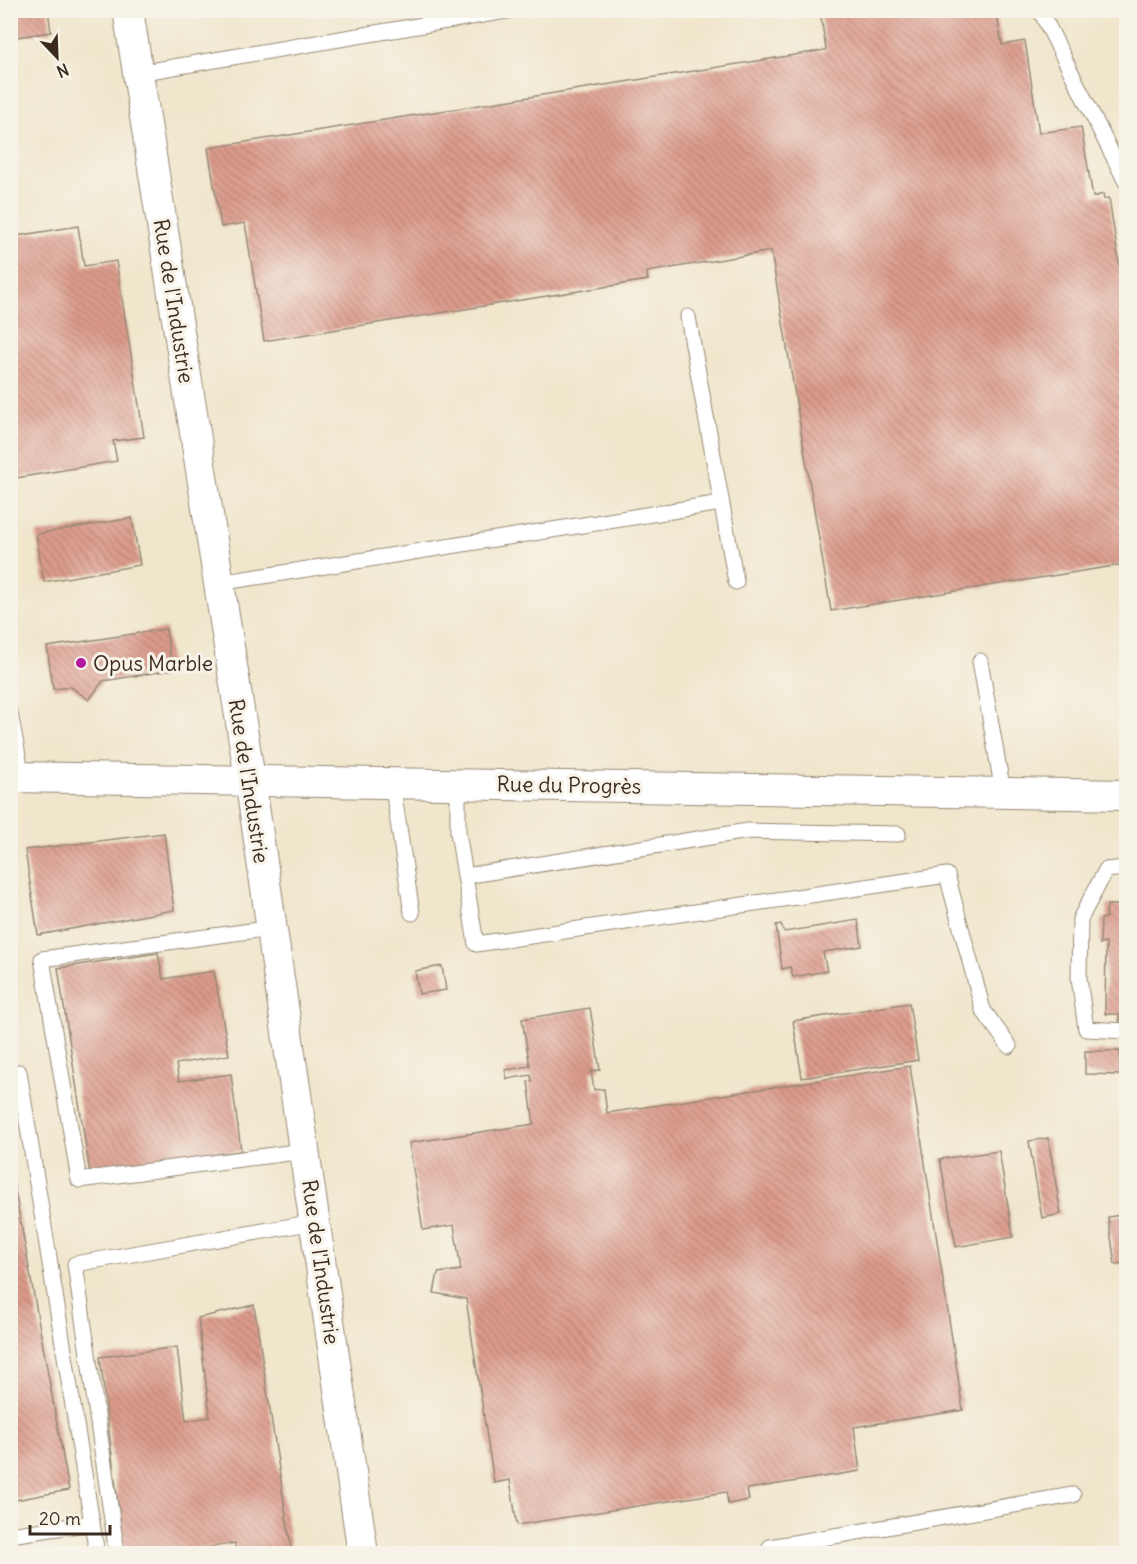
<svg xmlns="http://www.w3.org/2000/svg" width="1137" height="1564" font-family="Delius,sans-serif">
<defs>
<pattern id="building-back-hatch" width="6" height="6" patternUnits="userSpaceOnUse" patternTransform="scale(1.5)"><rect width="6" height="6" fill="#dc9b8c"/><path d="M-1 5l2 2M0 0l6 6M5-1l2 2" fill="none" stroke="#b47f72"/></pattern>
</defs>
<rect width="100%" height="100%" fill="#f7f3e8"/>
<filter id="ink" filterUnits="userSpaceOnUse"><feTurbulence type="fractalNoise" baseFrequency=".0167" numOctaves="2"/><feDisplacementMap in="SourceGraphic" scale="12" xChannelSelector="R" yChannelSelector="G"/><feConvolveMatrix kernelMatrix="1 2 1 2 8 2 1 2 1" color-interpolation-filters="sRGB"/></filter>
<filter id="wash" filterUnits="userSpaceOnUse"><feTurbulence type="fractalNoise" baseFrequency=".008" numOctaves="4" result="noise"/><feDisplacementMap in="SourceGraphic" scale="24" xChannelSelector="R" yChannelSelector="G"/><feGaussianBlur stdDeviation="1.35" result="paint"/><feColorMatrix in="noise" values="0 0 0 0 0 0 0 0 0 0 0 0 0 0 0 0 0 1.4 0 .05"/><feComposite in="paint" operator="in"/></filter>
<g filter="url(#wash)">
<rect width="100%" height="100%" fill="#f0e6cc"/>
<g id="blocks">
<g fill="url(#building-back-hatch)">
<polygon points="10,10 48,10 51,32 10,38"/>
<polygon points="820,10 996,10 1002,45 1025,41 1039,133 1081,127 1093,197 1103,194 1104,199 1109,198 1126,308 1126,564 831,611 771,251 647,272 648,280 264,341 245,223 221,227 208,148 826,50"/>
<polygon points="78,226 84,266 116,261 144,437 113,441 117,461 10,479 10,237"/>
<polygon points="132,518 140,565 44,582 36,534"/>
<polygon points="166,629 172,670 103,681 89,700 71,687 53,689 47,647"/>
<polygon points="164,833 174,910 38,935 25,850"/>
<polygon points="1124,894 1126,894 1126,1021 1119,1021 1119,1014 1105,1014 1106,943 1100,944 1101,919 1106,918 1107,905 1124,905"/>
<polygon points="858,920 862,946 823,952 827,971 793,977 790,967 782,969 776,925 781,924 784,932"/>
<polygon points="158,953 163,979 214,971 229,1055 176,1064 179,1081 231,1074 241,1151 90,1173 58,968"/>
<polygon points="442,966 446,990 419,994 415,971"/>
<polygon points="909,1003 918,1060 802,1078 793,1021"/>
<polygon points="590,1008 600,1070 591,1071 594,1090 604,1089 607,1113 910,1066 963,1410 854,1427 860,1471 747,1489 749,1500 728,1504 726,1492 517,1525 510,1480 494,1483 466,1299 434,1293 438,1273 461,1270 454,1225 423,1230 409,1143 534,1124 528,1082 532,1081 531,1075 507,1079 505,1070 530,1066 522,1019"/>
<polygon points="1085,1051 1120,1051 1120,1075 1085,1074"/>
<polygon points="1048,1138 1061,1214 1042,1218 1029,1141"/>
<polygon points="999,1151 1013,1237 956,1247 940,1159"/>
<polygon points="10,1163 69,1490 10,1501"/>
<polygon points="1126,1214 1126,1263 1115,1264 1108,1217"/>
<polygon points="254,1305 292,1554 236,1554 235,1543 169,1554 124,1554 100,1357 177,1347 186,1421 210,1417 198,1318"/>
</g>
</g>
</g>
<g filter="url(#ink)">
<use href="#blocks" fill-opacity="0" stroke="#968875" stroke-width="1.5"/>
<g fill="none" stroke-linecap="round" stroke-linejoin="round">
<defs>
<g id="service">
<polyline points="1040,10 1126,182"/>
<polyline points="138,73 512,10"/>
<polyline points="688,317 736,582"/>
<polyline points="219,583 721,503"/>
<polyline points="980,661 1003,792"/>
<polyline points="10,713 22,777"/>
<polyline points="392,782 412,913"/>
<polyline points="458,783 458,832 476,944 947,875 983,1010 1009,1046"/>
<polyline points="1126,868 1106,870 1080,919 1079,978 1086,1029 1126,1031"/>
<polyline points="465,876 748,831 898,834"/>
<polyline points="272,928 42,959 79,1180 304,1151"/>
<polyline points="19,1072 97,1554"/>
<polyline points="10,1535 92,1523"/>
<polyline points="117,1554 75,1264 315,1222"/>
<polyline points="771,1554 770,1547 1073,1495"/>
</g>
<g id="minor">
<polyline points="128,10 250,779 363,1554"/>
<polyline points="10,777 1126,795"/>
</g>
</defs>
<use href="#service" stroke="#968875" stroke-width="17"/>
<use href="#minor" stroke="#968875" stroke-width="32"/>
<use href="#service" stroke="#fff" stroke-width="15"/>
<use href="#minor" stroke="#fff" stroke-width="30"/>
</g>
</g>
<circle fill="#b5179e" stroke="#f7f3e8" stroke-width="2" cx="81" cy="663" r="6"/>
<g text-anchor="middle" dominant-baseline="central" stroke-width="6" stroke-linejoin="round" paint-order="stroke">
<g font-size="21" fill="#3b2a1e" stroke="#f7f3e8">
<text transform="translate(174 301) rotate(81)">Rue de l'Industrie</text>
<text transform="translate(249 781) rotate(81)">Rue de l'Industrie</text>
<text transform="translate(569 785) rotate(1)">Rue du Progrès</text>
<text transform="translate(321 1262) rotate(82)">Rue de l'Industrie</text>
</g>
<g font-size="21" fill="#3b2a1e" stroke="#f7f3e8" text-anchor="start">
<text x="93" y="663">Opus Marble</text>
</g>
</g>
<rect width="1137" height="1564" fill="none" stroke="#f7f3e8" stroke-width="36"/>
<g transform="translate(57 57) rotate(157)" stroke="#f7f3e8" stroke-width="4.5" paint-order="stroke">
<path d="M0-4.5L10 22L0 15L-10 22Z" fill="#3b2a1e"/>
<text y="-9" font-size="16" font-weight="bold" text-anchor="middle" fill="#3b2a1e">N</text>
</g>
<path d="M30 1525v9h80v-9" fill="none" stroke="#3b2a1e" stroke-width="3"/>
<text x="39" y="1525" font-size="18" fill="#3b2a1e" stroke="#f7f3e8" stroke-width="4.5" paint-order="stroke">20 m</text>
</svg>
